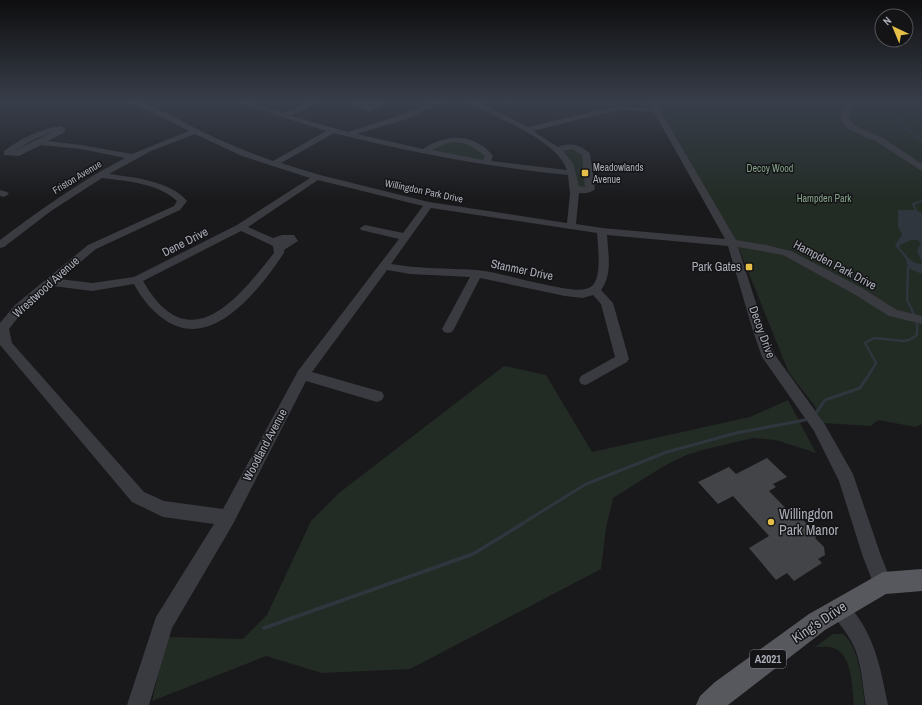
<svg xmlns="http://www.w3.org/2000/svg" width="922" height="705" font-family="'Archivo Narrow',sans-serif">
<rect width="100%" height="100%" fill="#19191b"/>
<g fill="#232b25">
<polygon points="661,101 922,101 922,424 916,427 878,420 871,426 823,423 814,405 789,373 737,244 660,110 659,106"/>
<polygon points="461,139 489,156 486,163 424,152 436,144"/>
<polygon points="572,146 586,154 590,189 575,188 559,150"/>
<polygon points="504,366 546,375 592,452 750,417 788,400 816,453 776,440 753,438 702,450 684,456 664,466 613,498 606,528 601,569 410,669 322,673 266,656 152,701 167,637 243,639 267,615 311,521 339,493"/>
<path d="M833 634H843C860 647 862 685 865 705H854C852 688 853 656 834 648 828 646 821 647 815 647Z"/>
</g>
<path fill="#30363e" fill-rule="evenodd" d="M898 210H916L922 213V274L908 268 906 259 895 245 902 235 898 226ZM911 240H917L921 243 917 251 922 262 921 264C911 264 906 254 899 248L900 245Z"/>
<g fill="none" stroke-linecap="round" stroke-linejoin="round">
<g stroke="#30363e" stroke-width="1.5">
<polyline points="884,101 886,108 892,113"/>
<polyline points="894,116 907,130 922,141"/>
</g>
<polyline stroke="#30363e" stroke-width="2" points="916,210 913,204 922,201"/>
<g stroke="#30363e" stroke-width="2.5">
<polyline points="908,268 907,300 914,314"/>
<polyline points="865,381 876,363 865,343 874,338 903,341 909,340 917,335 917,323"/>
</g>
<g stroke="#30363e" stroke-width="3">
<polyline points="816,413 825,400 860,388 865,380"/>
<polyline points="520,525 586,484 667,452 736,433 805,420"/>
</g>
<polyline stroke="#30363e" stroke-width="3.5" points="264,628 473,554 522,524"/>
</g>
<g fill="#434448">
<polygon points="357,101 378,101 384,104 370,112 349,105"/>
<polygon points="767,458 787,477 773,484 776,487 769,491 796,519 802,519 811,528 816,537 815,538 824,547 825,555 818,559 822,563 794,581 787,573 776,580 749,548 769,536 733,496 718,504 698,482 729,467 736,474"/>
</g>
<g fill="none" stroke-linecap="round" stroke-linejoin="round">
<g fill="#3a3b40" fill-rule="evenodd">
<path d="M125 101C151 101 176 119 199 130 223 142 248 152 273 161L326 131 236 102 235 101H244L283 113 313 101H321L291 116 348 132 401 115 436 101H445L407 119 357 134 423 149C446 133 475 133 493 156L491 161 567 170C558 144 513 125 490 113 483 110 473 106 469 101H477L528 127 617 106 652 108 650 101H656L660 110 736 240 766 245 791 251 862 288 897 310 922 316V324L889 316 854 294 783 255 738 247 765 331 775 355 824 423 853 474 881 556 892 583 890 590 883 592 876 590 863 557 839 481 814 431 762 357 753 331 728 246 607 235C608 254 613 273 601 290L613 303 629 359 627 362 586 385 581 384 579 380 581 376 615 357 601 304 593 295 583 298 565 296 480 278 454 329 452 332 448 333 444 332 442 329 470 277 410 274 387 270 312 372 382 392 384 396 382 400 377 402 306 381 233 524 172 628 149 705H127L156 617 214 524 163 517 132 502 0 345V323L15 305 88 245 174 206 177 201C158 183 126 181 102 178L51 211 4 247 0 248V240C40 210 80 181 125 158L81 149 41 145 19 156 4 155V151C20 139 40 129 60 126L65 128V132L48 141 81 145 132 154 189 131 162 117ZM617 110 654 112 725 239 602 228 576 224 579 193C584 194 591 193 595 189L590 154C582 145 570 142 558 147L533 131ZM52 132 14 151 35 139ZM334 133C412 153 489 167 568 175L570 194 567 223 429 202 320 175 281 163ZM195 134 242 156 310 178 237 225 134 277 92 283 60 279 96 249 180 210 187 201C171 181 132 177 109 174L151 151ZM450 142C464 141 474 147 485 156L483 160 432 150ZM572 149 582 155 585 187 579 186 573 163 563 151ZM318 180 423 206 403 233 365 225 360 228 361 230 399 239 298 371 223 509 164 501 144 492 12 343 9 329 23 311 53 286 92 291 134 284C142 299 151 310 165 320 213 353 261 287 284 253V250L298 241 294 235H282L273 238 248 227ZM431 208 597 233C598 247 602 277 592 286 582 295 550 285 538 283 518 279 497 272 476 270 447 268 419 269 391 264ZM241 231 273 246 274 253C237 300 189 361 143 281Z"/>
<polygon points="848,101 854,101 849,116 850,121 856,126 883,138 922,164 922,171 877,142 850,130 843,124 841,116"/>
<polygon points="0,190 7,192 9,194 4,197 0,196"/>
<path d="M840 598C848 602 850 606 855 613 876 641 881 671 888 705H866C862 684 862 658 850 639 844 628 835 620 830 608L833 601Z"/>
</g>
<polygon fill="#57575e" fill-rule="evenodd" points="922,569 922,591 886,594 825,630 728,705 696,705 700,696 715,682 809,614 883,572"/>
</g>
<linearGradient id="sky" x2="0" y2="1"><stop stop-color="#0e0e0f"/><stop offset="0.51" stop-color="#383e4a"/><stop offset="1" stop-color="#383e4a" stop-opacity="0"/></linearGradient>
<rect width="922" height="200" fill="url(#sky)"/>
<g fill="#e5bf47" stroke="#141416" stroke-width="1.5">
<rect x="581" y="169" width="8" height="8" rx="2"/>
<rect x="745" y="263" width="8" height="8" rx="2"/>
<circle cx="771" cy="522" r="4"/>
</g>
<g text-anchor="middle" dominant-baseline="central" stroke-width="3" stroke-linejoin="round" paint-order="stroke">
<g font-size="10" fill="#acafba" stroke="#141416" text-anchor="start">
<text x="593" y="167">Meadowlands<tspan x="593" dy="12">Avenue</tspan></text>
</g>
<g font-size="10" fill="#85a38a" stroke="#141416">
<text x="770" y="168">Decoy Wood</text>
<text x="824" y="198">Hampden Park</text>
</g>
<g font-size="10" fill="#acafba" stroke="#141416">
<text transform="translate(77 177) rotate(-31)">Friston Avenue</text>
<text transform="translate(424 191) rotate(12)">Willingdon Park Drive</text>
</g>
<rect fill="#141416" stroke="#7e8089" stroke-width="1" x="750" y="650" width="36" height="18" rx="3"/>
<g font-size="11" font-weight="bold" fill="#acafba">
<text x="768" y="659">A2021</text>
</g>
<g font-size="12" fill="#acafba" stroke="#141416">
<text transform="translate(185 242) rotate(-27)">Dene Drive</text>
<text transform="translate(835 265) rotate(28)">Hampden Park Drive</text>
<text transform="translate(522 270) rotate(12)">Stanmer Drive</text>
<text transform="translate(46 287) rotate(-42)">Wrestwood Avenue</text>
<text transform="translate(762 332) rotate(70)">Decoy Drive</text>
<text transform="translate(265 445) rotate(-62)">Woodland Avenue</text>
</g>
<g font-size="12" fill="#acafba" stroke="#141416" text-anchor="end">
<text x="741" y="267">Park Gates</text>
</g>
<g font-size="14" fill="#acafba" stroke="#141416" text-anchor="start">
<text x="779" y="514">Willingdon<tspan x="779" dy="16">Park Manor</tspan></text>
</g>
<g font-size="14" fill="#acafba" stroke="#141416">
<text transform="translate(819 622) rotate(-34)">King's Drive</text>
</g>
</g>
<g transform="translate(894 28) rotate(316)"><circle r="19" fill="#141416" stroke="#515258"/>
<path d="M0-3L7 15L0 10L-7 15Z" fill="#e5bf47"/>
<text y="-6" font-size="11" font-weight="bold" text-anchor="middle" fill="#acafba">N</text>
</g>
</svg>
